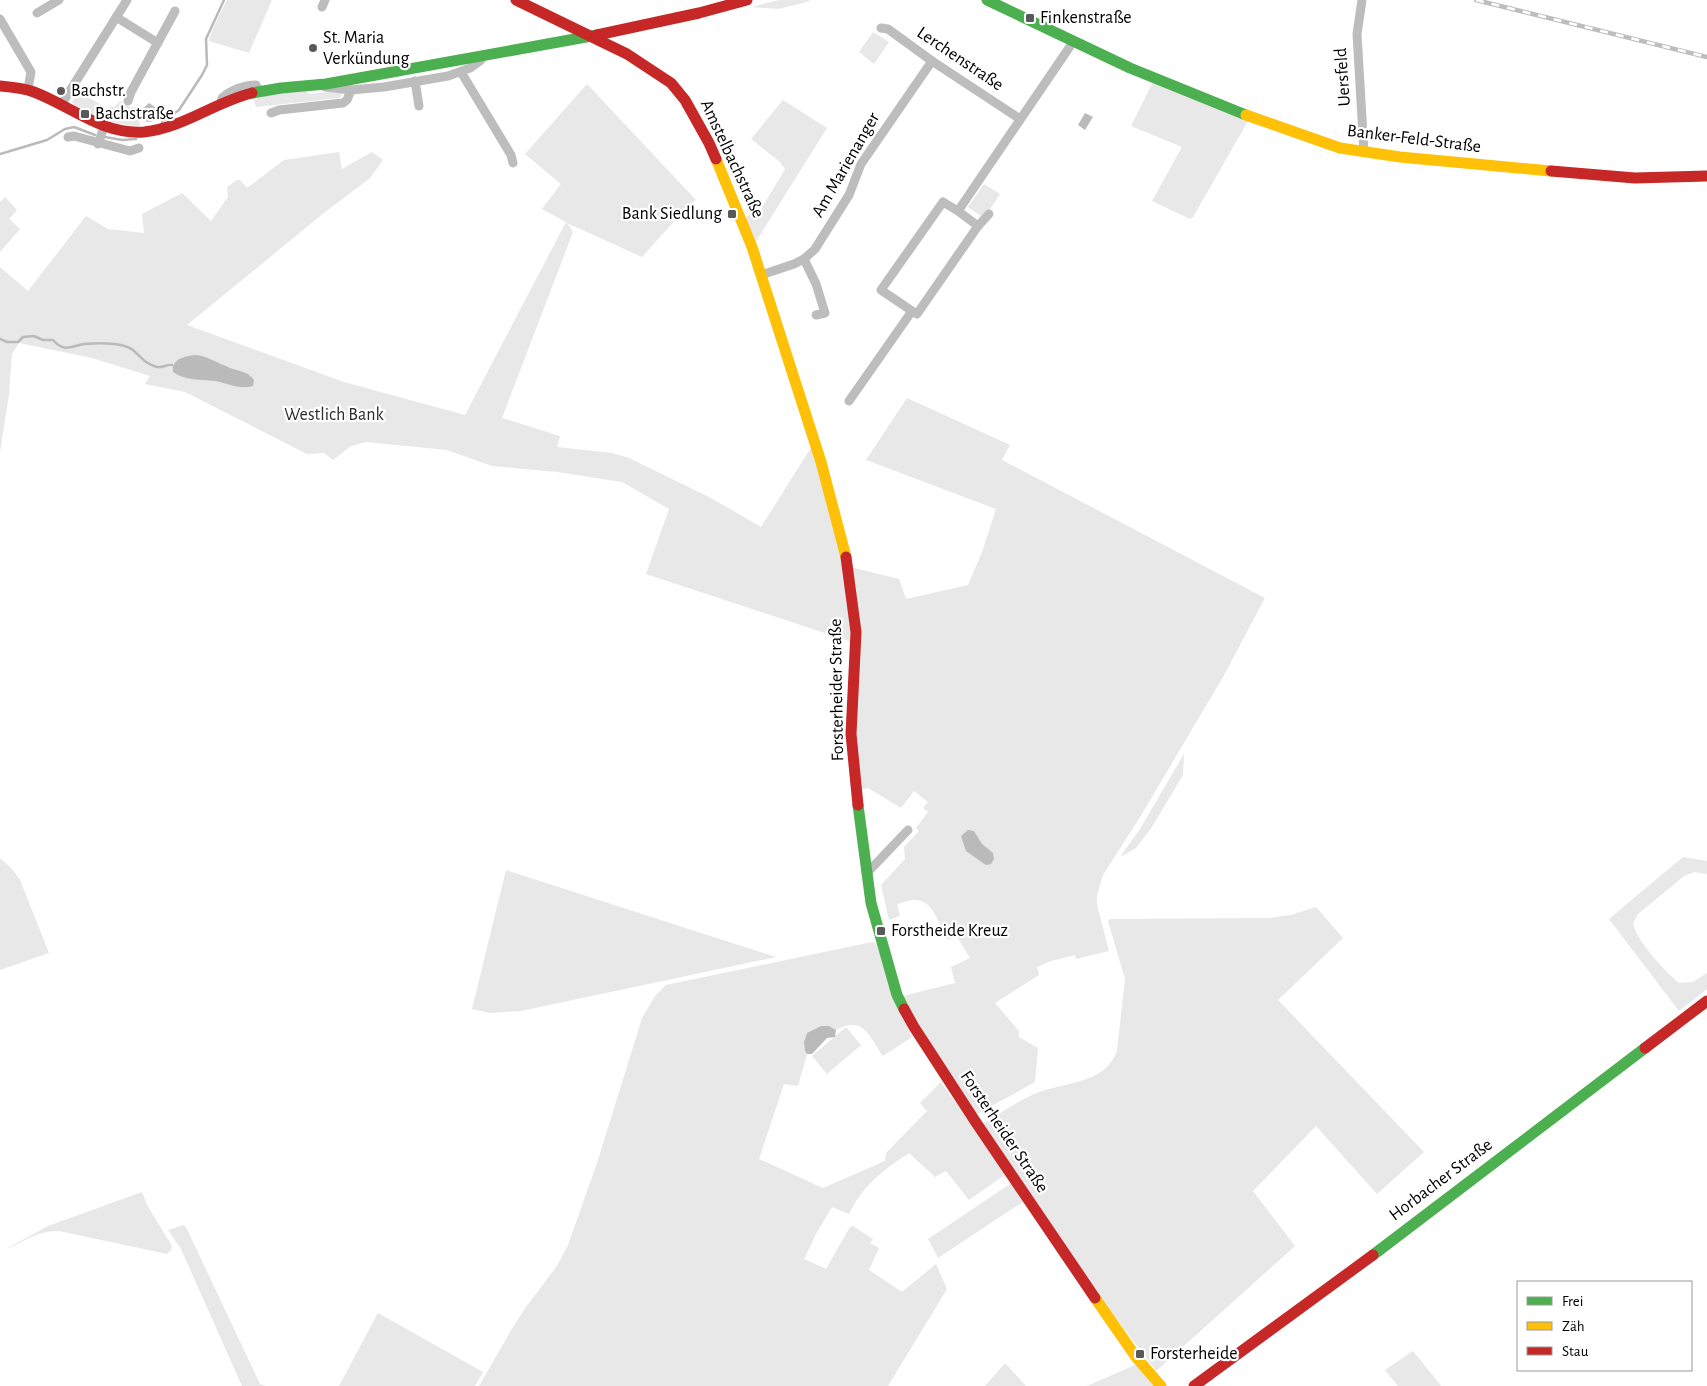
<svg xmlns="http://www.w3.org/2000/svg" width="1707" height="1386" font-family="'Alegreya Sans',sans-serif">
<rect width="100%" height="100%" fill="#fff"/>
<g fill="#e8e8e8">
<path d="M227 0H272L249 53 209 41C213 26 220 14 227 0Z"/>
<polygon points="779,0 810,0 807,2 778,9 751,7"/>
<polygon points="873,32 889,42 874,64 859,52"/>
<polygon points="1153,82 1248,121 1193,217 1190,219 1152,201 1182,147 1131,126"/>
<polygon points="587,84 696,200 687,207 642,257 567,223 573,232 502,418 560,436 557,447 612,453 629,458 711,498 761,527 812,446 843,565 852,642 646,574 669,509 622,482 557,472 492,466 447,450 366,442 351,446 333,460 324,453 307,454 185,392 145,384 150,376 92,358 19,343 12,354 9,394 0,452 0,267 28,291 86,216 108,229 144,233 142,214 182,193 211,221 228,197 227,187 237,180 240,180 247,188 284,160 339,152 342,169 372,152 383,160 370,178 325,212 187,325 344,382 465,415 566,222 542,209 561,184 525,154"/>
<polygon points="305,89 309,94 326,92 343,93 340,98 256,107 253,98"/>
<path d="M78 91 108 109 111 106 114 107 120 101 132 108 133 106 138 110 140 126C124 126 80 117 72 102Z"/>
<polygon points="783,100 827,128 755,243 745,217 760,211 785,169 780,162 751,139"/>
<polygon points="984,184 1000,194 984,218 968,207"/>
<polygon points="5,197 17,210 9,219 20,229 0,252 0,202"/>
<path d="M907 398 1010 445 1002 460 1265 598 1223 677 1140 817 1103 875 1097 895V905L1109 951 1076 959 1075 955 1051 961 1037 967 1039 975 995 1003 1019 1031V1037L1038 1048 1035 1082 979 1113 973 1114 903 996 955 983 951 967 970 958 957 937 948 940C939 927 935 902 917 900 911 899 903 903 897 904L900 916 889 920 881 885 905 859 904 847 919 831 916 828 928 812 923 808 928 802 914 791 901 808 868 788 860 790 856 764 850 567 899 579 906 599 968 585 982 552 996 509 866 460Z"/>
<polygon points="1184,754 1183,775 1152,827 1136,848 1120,857 1140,829"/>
<path d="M1683 857 1707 861V874L1695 872 1684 876 1638 914 1633 923C1635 939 1666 973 1679 983L1693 982 1707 973V989L1679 1011 1609 919Z"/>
<polygon points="0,858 11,868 20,880 49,953 0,970"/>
<polygon points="506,870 776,957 521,1011 490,1013 472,1009"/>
<path d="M1316 907 1343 938 1278 1000 1424 1152 1377 1194 1316 1126 1253 1191 1295 1246 1156 1371 1106 1305 981 1125C998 1115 1016 1102 1034 1094 1062 1082 1105 1085 1117 1051L1125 979 1108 921 1110 919 1269 918 1291 915Z"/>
<path d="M872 942 876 943 901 1014 912 1037 883 1056C869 1036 864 1015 836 1030L829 1026C811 1029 804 1031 805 1051L807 1054 798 1086 784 1084 759 1159 823 1188 885 1161 886 1153 927 1111 920 1103 941 1082 1006 1174 969 1200 946 1171 935 1177 909 1153C881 1172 864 1184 849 1214L832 1207 816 1234 804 1259 826 1269 850 1227 853 1226 873 1239 870 1243 879 1248 869 1270 902 1292 936 1264 947 1289 888 1386H479L513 1327 526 1307 557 1266 568 1245 598 1160 642 1018 655 996 666 985Z"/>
<polygon points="846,1027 861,1045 827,1074 812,1056"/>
<polygon points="1010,1184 1012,1184 1024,1201 938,1258 928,1239"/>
<path d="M142 1192 147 1205 172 1246 171 1250 167 1254 59 1231C34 1231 28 1241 6 1249L48 1226Z"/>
<polygon points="183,1225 186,1227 260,1384 266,1386 242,1386 181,1249 168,1230"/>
<polygon points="378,1313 483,1372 475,1386 339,1386"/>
<polygon points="1413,1351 1439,1383 1441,1386 1398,1386 1385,1370"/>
<polygon points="1005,1363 1026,1386 985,1386"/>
<polygon points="1137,1364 1154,1386 1087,1386"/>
</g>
<g fill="#bababa">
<polygon points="149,103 159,110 157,119 150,122 144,121 140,111"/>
<polygon points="1085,113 1093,117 1085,130 1078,125"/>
<path d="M195 355C207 356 215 362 226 366 235 371 247 370 254 380L253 386C239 390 228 383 215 381 200 379 186 381 173 372 171 359 185 356 195 355Z"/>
<polygon points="968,830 974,831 982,844 993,853 994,859 991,864 986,865 983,863 966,851 961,836"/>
<polygon points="821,1026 829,1026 836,1030 835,1037 827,1038 812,1054 807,1054 805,1051 804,1042 807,1033"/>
</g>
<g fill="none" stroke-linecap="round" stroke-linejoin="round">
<g stroke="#bababa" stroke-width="2.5">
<polyline points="162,122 179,110 202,75 207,65 206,39 224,0"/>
<polyline points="105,137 122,140 136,139"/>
<polyline points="0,154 47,140 65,129 74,127 95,135"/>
<path d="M0 339 7 342H18L23 337 34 336 43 340H53C64 353 71 346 84 344 96 343 122 342 133 350 142 358 144 363 157 367 163 368 167 364 172 365"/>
</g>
<g stroke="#bdbdbd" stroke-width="9">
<polyline points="1362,0 1357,34 1364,152"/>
<polyline points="322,7 325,0"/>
<polyline points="37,13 59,0"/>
<polyline points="116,17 158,43"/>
<polyline points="0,19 31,72 28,89"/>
<polyline points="881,28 888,29 932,61 1020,119"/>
<polyline points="461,72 511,155 513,163"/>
<polyline points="415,81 419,106"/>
<polyline points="325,87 351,90 384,87 448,76 470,68 481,60 481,56"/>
<polyline points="128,101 131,92 175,11"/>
<path d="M221 104 222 98C231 90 244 85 256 85L259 91"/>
<polyline points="61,105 127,0"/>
<polyline points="271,113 279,110 343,103 347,100 351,90"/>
<polyline points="68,137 74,136 130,151 139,148"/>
<polyline points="98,144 104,127"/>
<polyline points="978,226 989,214"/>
<polyline points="804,259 816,284 825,313 816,315"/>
<polyline points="761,275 794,264 804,259 815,249 849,195 861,164 932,61"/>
<polyline points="912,311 881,290 943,202 958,211"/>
<polyline points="849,401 912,311 917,314 978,226 958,211 1073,42"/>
<polyline points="866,874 908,830"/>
</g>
<g stroke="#4caf50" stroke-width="11">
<polyline points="987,0 1130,68 1246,115"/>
<polyline points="252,93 281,88 326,84 597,35"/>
<polyline points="858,805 871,903 897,995 904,1009"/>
<polyline points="1373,1255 1645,1048"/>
</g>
<g stroke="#ffc107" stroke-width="11">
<polyline points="1246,115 1340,148 1400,157 1551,171"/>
<polyline points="716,159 752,247 821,462 846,557"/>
<polyline points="1095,1298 1136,1357 1161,1386"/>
</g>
<g stroke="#c62828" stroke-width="11">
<polyline points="516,0 627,54 671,83 685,100 709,143 716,159"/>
<polyline points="597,35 699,13 747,0"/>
<path d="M0 86C12 87 23 88 34 92 71 106 102 135 144 132 183 128 215 102 252 93"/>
<polyline points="1551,171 1635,178 1707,176"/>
<polyline points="846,557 856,632 851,734 858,805"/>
<polyline points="904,1009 914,1027 975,1121 1095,1298"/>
<polyline points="1645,1048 1707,1001"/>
<polyline points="1194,1386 1373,1255"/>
</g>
<defs>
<polyline id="rail" points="1476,0 1707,57"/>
</defs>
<use href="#rail" stroke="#bdbdbd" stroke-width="4.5"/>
<use href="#rail" stroke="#fff" stroke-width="2.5" stroke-dasharray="8" stroke-linecap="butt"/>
</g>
<g fill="#595959" stroke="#fff" stroke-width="2">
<rect x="1025" y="13" width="10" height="10" rx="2.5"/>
<circle cx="313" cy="48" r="5"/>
<circle cx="61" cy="91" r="5"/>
<rect x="80" y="109" width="10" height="10" rx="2.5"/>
<rect x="727" y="209" width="10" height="10" rx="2.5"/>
<rect x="876" y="926" width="10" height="10" rx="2.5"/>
<rect x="1135" y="1349" width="10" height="10" rx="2.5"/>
</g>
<g text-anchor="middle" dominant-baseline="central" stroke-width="4.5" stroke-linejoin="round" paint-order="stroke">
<g font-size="18" fill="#000" stroke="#fff" text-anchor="start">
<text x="1040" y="18">Finkenstraße</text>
<text x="323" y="38">St. Maria<tspan x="323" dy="21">Verkündung</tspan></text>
<text x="71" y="91">Bachstr.</text>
<text x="95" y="114">Bachstraße</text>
<text x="722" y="214" text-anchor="end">Bank Siedlung</text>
<text x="891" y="931">Forstheide Kreuz</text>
<text x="1150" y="1354">Forsterheide</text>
</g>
<g font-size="18" fill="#000" stroke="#fff">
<text transform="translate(960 59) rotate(34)">Lerchenstraße</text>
<text transform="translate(1343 77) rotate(-94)">Uersfeld</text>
<text transform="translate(1414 139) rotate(7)">Banker-Feld-Straße</text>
<text transform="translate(732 159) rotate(65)">Amstelbachstraße</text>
<text transform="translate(846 165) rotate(-60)">Am Marienanger</text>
<text transform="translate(837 690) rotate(-91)">Forsterheider Straße</text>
<text transform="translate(1004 1132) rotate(56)">Forsterheider Straße</text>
<text transform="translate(1441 1180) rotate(-37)">Horbacher Straße</text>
</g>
<g font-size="18" fill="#2d2d2d" stroke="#fff">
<text x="334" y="415">Westlich Bank</text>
</g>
</g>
<rect x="1517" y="1281" width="175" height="90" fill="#ffffff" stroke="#999999"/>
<rect x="1527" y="1297" width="25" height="8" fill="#4caf50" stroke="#999999"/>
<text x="1562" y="1306" font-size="15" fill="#000000">Frei</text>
<rect x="1527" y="1322" width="25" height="8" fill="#ffc107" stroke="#999999"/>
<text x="1562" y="1331" font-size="15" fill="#000000">Zäh</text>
<rect x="1527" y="1347" width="25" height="8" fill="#c62828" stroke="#999999"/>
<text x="1562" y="1356" font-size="15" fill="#000000">Stau</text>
</svg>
